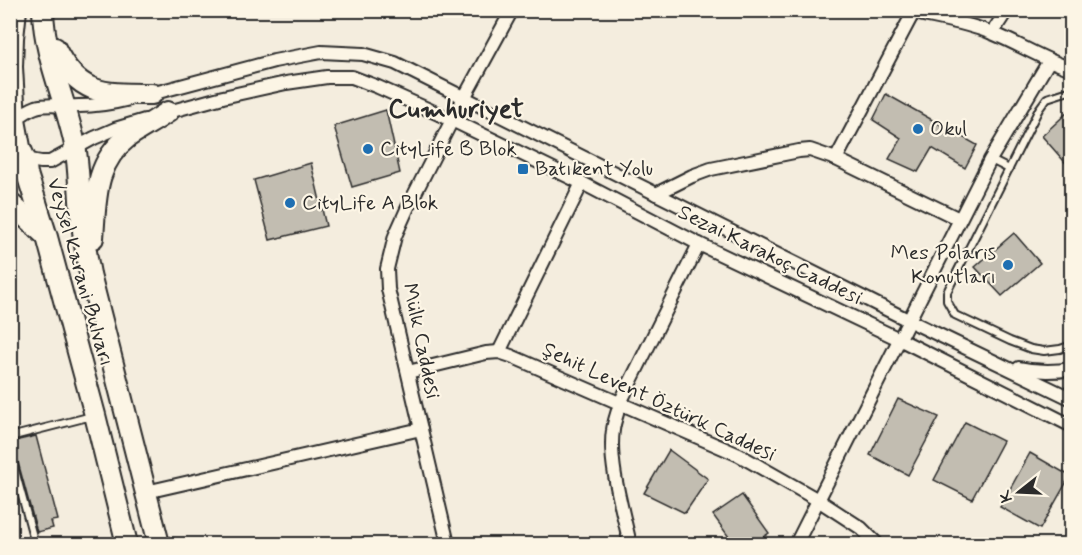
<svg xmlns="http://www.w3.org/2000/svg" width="1082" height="555" font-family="Mynerve,sans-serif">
<rect width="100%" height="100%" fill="#f4edde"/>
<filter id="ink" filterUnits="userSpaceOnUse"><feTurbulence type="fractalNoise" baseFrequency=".0167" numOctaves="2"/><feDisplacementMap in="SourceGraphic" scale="12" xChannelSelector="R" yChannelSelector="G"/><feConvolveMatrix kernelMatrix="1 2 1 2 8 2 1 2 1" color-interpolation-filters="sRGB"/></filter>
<g filter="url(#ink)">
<g fill="#c2bdb1" stroke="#2b2b2b" stroke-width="1.5">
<polygon points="886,94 977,145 965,168 932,148 918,172 889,159 901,138 873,120"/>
<polygon points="1071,109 1071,169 1042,136"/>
<polygon points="386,110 400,173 352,187 334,126"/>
<polygon points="311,163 326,226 270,240 254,180"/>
<polygon points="1014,233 1040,263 1002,296 975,267"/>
<polygon points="898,399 939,417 908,475 870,455"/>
<polygon points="965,422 1003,441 972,499 934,480"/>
<polygon points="36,436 58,520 51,521 53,528 37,532 15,451 10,444 10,442"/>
<polygon points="669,450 708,479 685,513 644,493"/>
<polygon points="1030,453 1070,476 1040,529 1000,507"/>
<polygon points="10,474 18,503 10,505"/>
<polygon points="742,495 769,533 753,544 734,544 713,515"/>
</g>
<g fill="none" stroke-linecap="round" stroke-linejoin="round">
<defs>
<g id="lane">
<polyline points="1072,90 1047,98 1039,109 947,292 947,301 955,315 1010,341 1031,349 1044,351 1060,349 1072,345"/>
<polyline points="991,160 1009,169"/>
<polyline points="10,437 92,416"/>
<polyline points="10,452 35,544"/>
</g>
<g id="street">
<path d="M902 10C932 18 963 21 992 33 1019 44 1044 60 1072 69"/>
<polyline points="992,33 1007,10"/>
<polyline points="147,95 274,61 321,52 363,54 395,63 908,320 1072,399"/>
<polyline points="161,114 223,97 286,83 327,77 352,77 378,87 452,120 582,183 699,244 899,339 1072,426"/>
<path d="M12 122C20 116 27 110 36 107 50 103 64 107 79 106 96 106 114 103 130 99"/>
<polyline points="836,159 913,13"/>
<polyline points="10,164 25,159 41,162 50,162 94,138 115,129 145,120"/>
<polyline points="656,194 692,176 711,169 799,151 810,150 836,159 959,219"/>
<polyline points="499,352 582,183"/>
<path d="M1019 368C1037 372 1054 372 1072 369"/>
<polyline points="408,372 486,353 499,352 511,356 739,455 818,500 861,528 877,544"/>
<polyline points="146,492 421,429"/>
<polyline points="448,544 388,289 387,269 395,236 408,207 452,120 512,10"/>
<path d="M630 544C623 512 608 462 613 430 614 421 618 412 620 403L699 244"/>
<polyline points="796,544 990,160 1049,61"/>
</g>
<g id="primary">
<polyline points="16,10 13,38 12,67 15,120 20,147 25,159 27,174 47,237 95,415 127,544"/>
<path d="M43 10C44 57 66 100 75 145 79 168 79 191 81 214 83 234 86 254 90 274L159 544"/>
<path d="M55 48C78 96 105 94 152 94"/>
<polyline points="10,203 46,236"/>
<path d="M93 238C96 200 94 163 128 137 141 128 155 121 168 112"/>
</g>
</defs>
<use href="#lane" stroke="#2b2b2b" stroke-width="10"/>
<use href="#street" stroke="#2b2b2b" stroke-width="16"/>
<use href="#primary" stroke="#2b2b2b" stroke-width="24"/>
<use href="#lane" stroke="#fcf5e5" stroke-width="6"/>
<use href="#street" stroke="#fcf5e5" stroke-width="12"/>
<use href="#primary" stroke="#fcf5e5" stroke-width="20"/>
</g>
</g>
<g fill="#1f6fb2" stroke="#fcf5e5" stroke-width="2">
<circle cx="918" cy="129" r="6"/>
<circle cx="368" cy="149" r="6"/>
<rect x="517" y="163" width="12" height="12" rx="3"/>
<circle cx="290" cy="203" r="6"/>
<circle cx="1008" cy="265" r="6"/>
</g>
<g text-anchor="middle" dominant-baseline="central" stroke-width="4.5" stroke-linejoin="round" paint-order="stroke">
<g font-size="21" fill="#2b2b2b" stroke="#fcf5e5" text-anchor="start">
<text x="930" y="129">Okul</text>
<text x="380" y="149">CityLife B Blok</text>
<text x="535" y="169">Batıkent Yolu</text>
<text x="302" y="203">CityLife A Blok</text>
<text x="996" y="253" text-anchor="end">Mes Polaris<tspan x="996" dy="24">Konutları</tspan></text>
</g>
<g font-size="21" fill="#2b2b2b" stroke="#fcf5e5">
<text transform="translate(770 255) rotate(26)">Sezai Karakoç Caddesi</text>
<text transform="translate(80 272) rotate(74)">Veysel Karani Bulvarı</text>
<text transform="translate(421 341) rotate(78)">Mülk Caddesi</text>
<text transform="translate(659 402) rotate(25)">Şehit Levent Öztürk Caddesi</text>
</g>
<g font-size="27" font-weight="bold" fill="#2b2b2b" stroke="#fcf5e5">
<text x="456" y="109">Cumhuriyet</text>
</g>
</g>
<rect width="1082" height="555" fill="none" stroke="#fcf5e5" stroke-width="36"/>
<rect x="18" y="18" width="1046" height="519" fill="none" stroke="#2b2b2b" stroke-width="2" filter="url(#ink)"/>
<g transform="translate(1019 492) rotate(252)" stroke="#fcf5e5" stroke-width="4.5" paint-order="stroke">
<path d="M0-4.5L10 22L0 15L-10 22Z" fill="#2b2b2b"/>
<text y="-9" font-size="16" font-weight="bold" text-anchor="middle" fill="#2b2b2b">K</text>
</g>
</svg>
